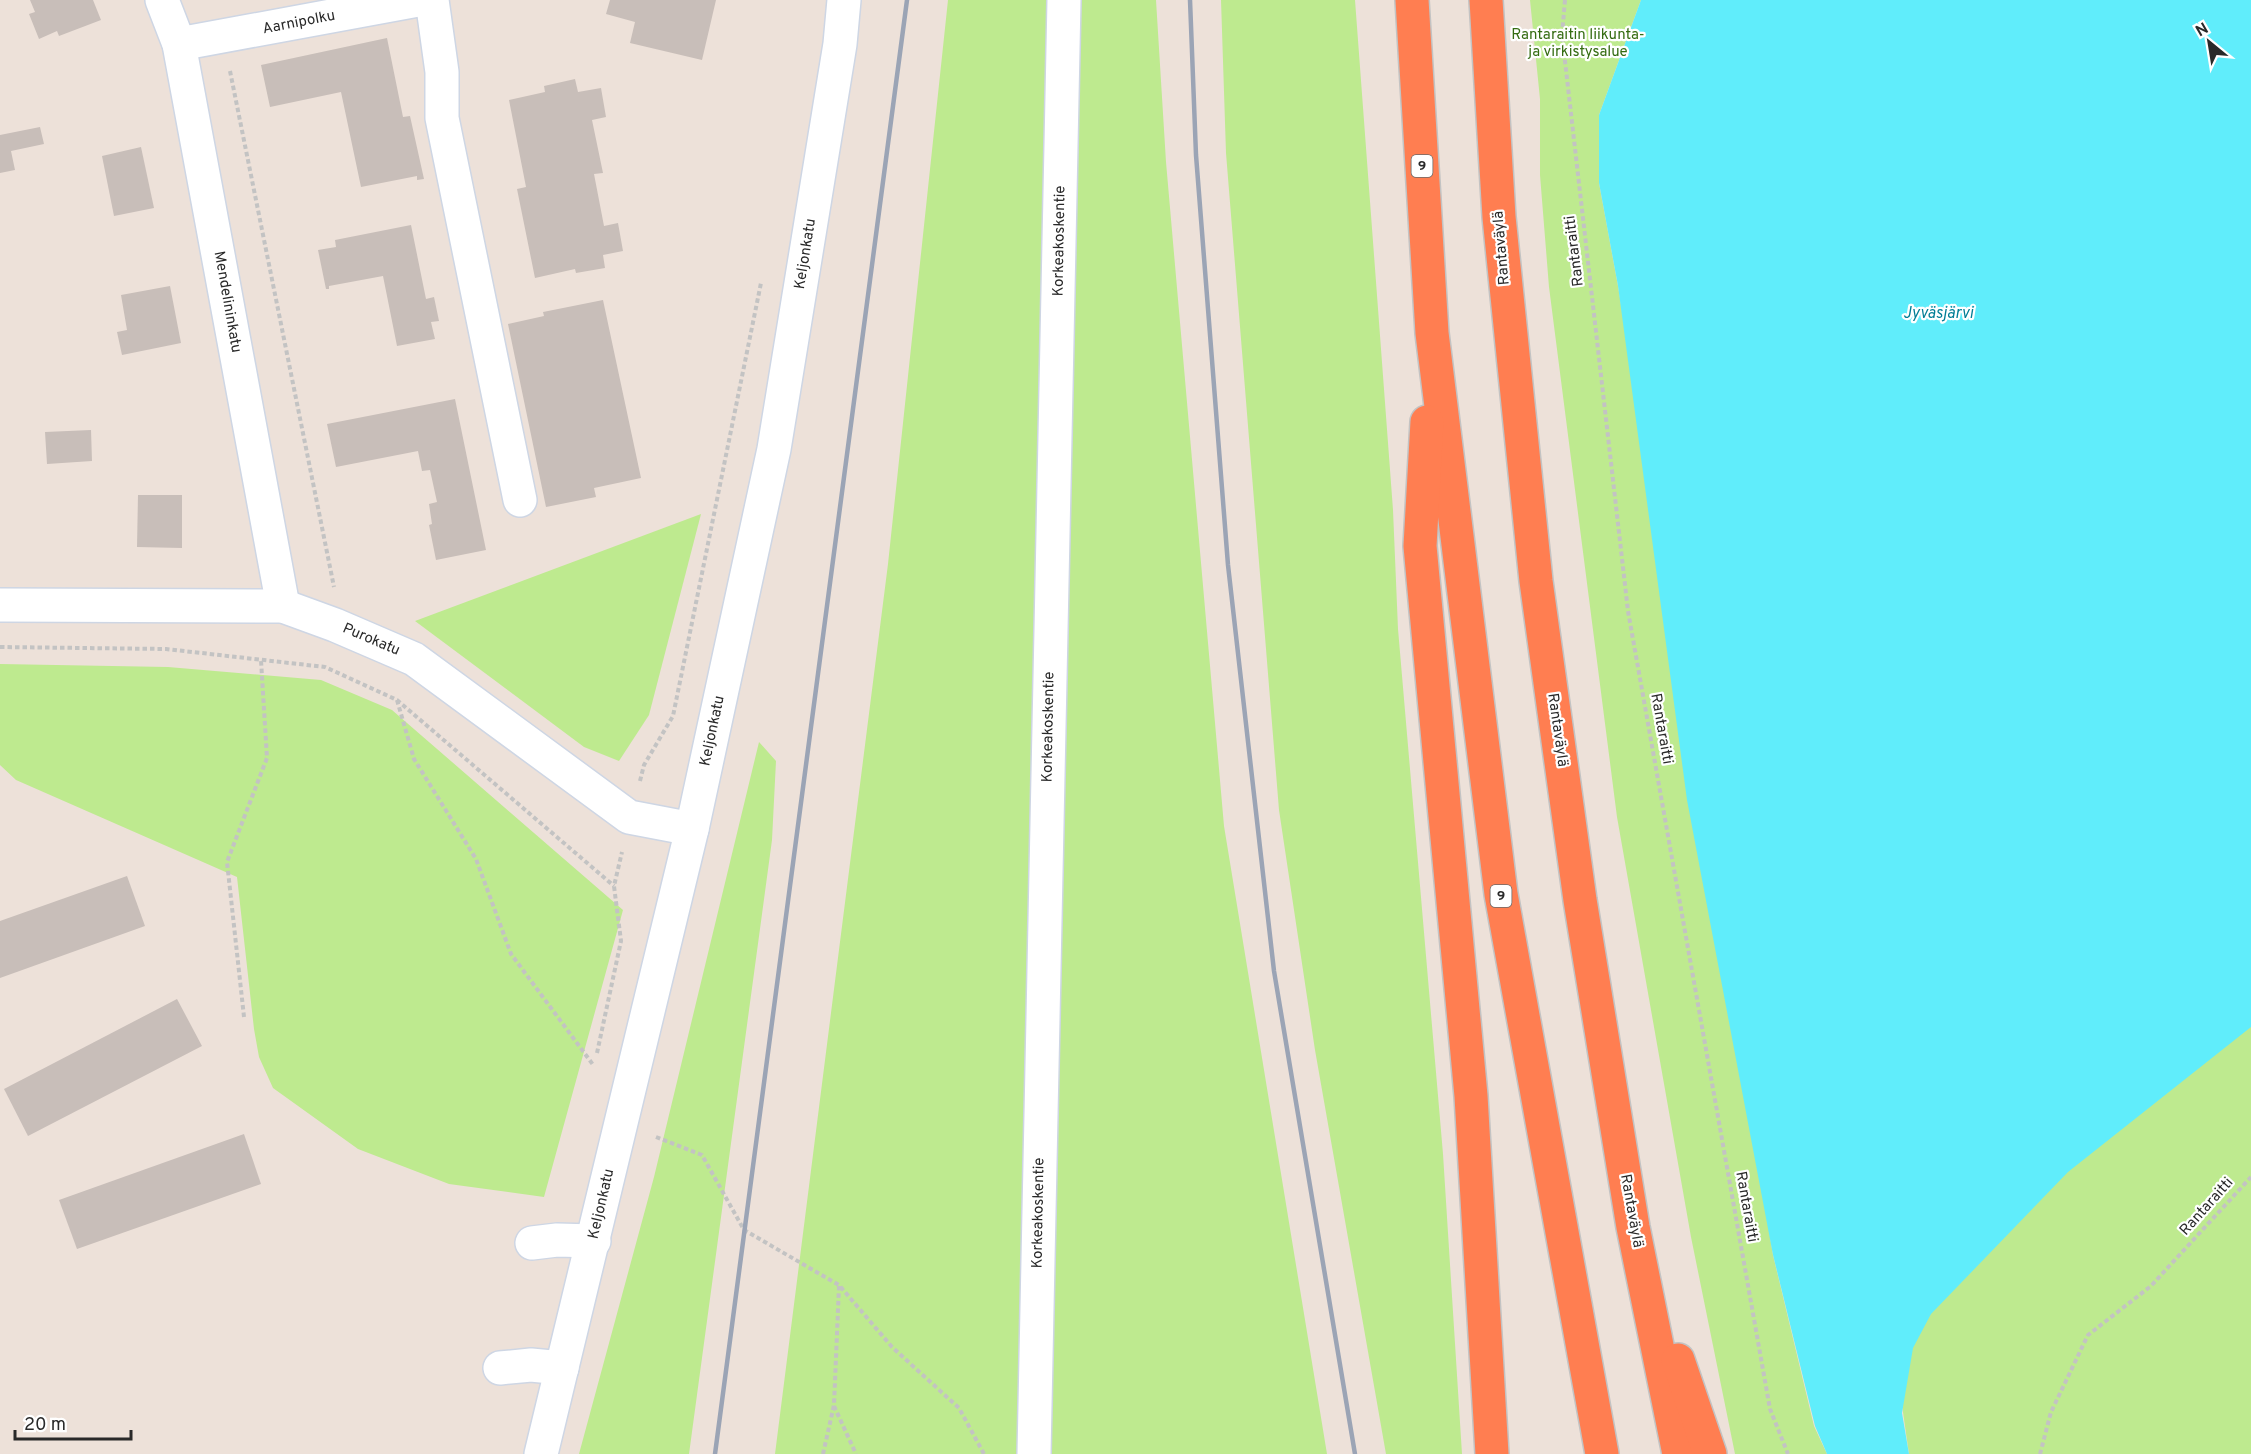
<svg xmlns="http://www.w3.org/2000/svg" width="2251" height="1454" font-family="Overpass,sans-serif">
<rect width="100%" height="100%" fill="#ede1d9"/>
<g fill="#beea8f">
<polygon points="948,0 1156,0 1166,162 1224,826 1327,1454 775,1454 888,564"/>
<polygon points="1221,0 1355,0 1393,510 1398,629 1443,1154 1462,1454 1386,1454 1315,1050 1279,810 1226,153"/>
<polygon points="1530,0 1641,0 1599,115 1599,183 1618,286 1773,1255 1814,1426 1827,1454 1735,1454 1691,1237 1617,817 1549,287 1540,175 1540,99"/>
<polygon points="701,514 649,715 619,761 584,747 415,621"/>
<polygon points="0,664 168,667 321,680 392,710 623,910 544,1197 449,1184 358,1149 273,1088 259,1057 254,1029 237,877 16,780 0,765"/>
<polygon points="759,742 776,761 772,840 689,1454 579,1454 654,1177"/>
<polygon points="2251,846 2251,1454 1909,1454 1869,1176"/>
</g>
<polygon fill="#60edfb" points="1641,0 2251,0 2251,1027 2068,1172 1931,1314 1913,1348 1902,1413 1909,1454 1827,1454 1815,1426 1773,1255 1687,800 1618,286 1599,183 1599,115"/>
<g fill="#c8beb9">
<polygon points="30,0 93,0 101,20 59,36 57,31 39,39 29,14 35,12"/>
<polygon points="610,0 716,0 702,60 630,43 635,22 606,14"/>
<polygon points="387,38 403,117 410,116 424,179 417,180 417,176 361,187 341,92 270,107 261,65"/>
<polygon points="575,79 578,92 601,88 606,117 592,120 603,173 594,174 604,226 618,223 623,251 603,255 605,268 576,273 575,269 535,278 517,189 526,187 509,100 545,92 544,86"/>
<polygon points="40,127 44,144 11,151 15,170 0,173 0,135"/>
<polygon points="141,147 154,208 114,216 102,156"/>
<polygon points="411,225 426,299 434,297 439,321 431,322 435,339 397,346 383,276 329,286 329,289 326,289 318,250 336,247 335,240"/>
<polygon points="170,286 181,343 122,355 117,332 127,330 121,295"/>
<polygon points="603,300 641,478 594,488 596,497 546,507 508,324 544,316 543,312"/>
<polygon points="455,399 486,550 436,560 429,525 432,524 429,504 437,502 430,470 422,471 418,451 336,467 327,424"/>
<polygon points="91,430 92,461 47,464 45,432"/>
<polygon points="138,495 182,495 182,548 137,547"/>
<polygon points="127,876 145,926 0,978 0,921"/>
<polygon points="177,999 202,1046 28,1136 4,1089"/>
<polygon points="244,1134 261,1184 77,1249 59,1200"/>
</g>
<g fill="none" stroke-linecap="round" stroke-linejoin="round">
<defs>
<g id="minor">
<polyline points="162,0 179,44 283,606"/>
<polyline points="432,0 442,72 442,118 520,500"/>
<polyline points="179,44 418,0"/>
<polyline points="0,605 283,606 335,625 414,659 629,817 692,829"/>
<polyline points="532,1243 557,1240 594,1241"/>
<polyline points="500,1368 531,1365 562,1368"/>
<polyline points="541,1454 692,829 774,449 840,44 844,0"/>
<polyline points="1034,1454 1064,0"/>
</g>
<g id="highway">
<polyline points="1412,0 1432,333 1501,894 1602,1454"/>
<polyline points="1486,0 1499,217 1536,581 1580,900 1633,1227 1679,1454"/>
<polyline points="1427,422 1420,546 1471,1096 1492,1454"/>
<polyline points="1678,1360 1710,1454"/>
</g>
</defs>
<use href="#minor" stroke="#ced6e4" stroke-width="36"/>
<use href="#highway" stroke="#c3c3c3" stroke-width="36"/>
<g stroke="#c3c3c3" stroke-width="4" stroke-dasharray="4.5 3" stroke-linecap="butt">
<polyline points="1565,0 1562,35 1628,611 1770,1409 1788,1454"/>
<polyline points="230,71 334,587"/>
<polyline points="0,647 166,649 325,667 397,700 614,886"/>
<polyline points="397,700 414,759 476,859 511,954 594,1066"/>
<polyline points="640,781 644,765 673,716 761,283"/>
<polyline points="244,1017 227,862 267,758 261,660"/>
<polyline points="597,1053 621,941 614,886 622,852"/>
<polyline points="656,1137 702,1155 744,1230 839,1285 892,1347 959,1408 984,1454"/>
<polyline points="834,1406 856,1454"/>
<polyline points="823,1454 834,1405 839,1286"/>
<polyline points="2040,1454 2051,1412 2088,1335 2151,1286 2251,1177"/>
</g>
<use href="#minor" stroke="#fff" stroke-width="33"/>
<use href="#highway" stroke="#ff7e51" stroke-width="33"/>
<g stroke="#9ba4b5" stroke-width="4.5">
<polyline points="1190,0 1196,155 1228,565 1274,971 1355,1454"/>
<polyline points="715,1454 907,0"/>
</g>
</g>
<g text-anchor="middle" dominant-baseline="central" stroke-width="4.5" stroke-linejoin="round" paint-order="stroke">
<g fill="#fff" stroke="#696969" stroke-width="1.5">
<rect x="1411.5" y="155" width="21" height="22" rx="4.5"/>
<rect x="1490.5" y="885" width="21" height="22" rx="4.5"/>
</g>
<g font-size="14" font-weight="bold" fill="#292929">
<text x="1422" y="166">9</text>
<text x="1501" y="896">9</text>
</g>
<g font-size="15" fill="#292929" stroke="#fff">
<text transform="translate(299 23) rotate(-11)">Aarnipolku</text>
<text transform="translate(1060 241) rotate(-89)">Korkeakoskentie</text>
<text transform="translate(1502 248) rotate(-95)">Rantaväylä</text>
<text transform="translate(1575 251) rotate(-97)">Rantaraitti</text>
<text transform="translate(806 254) rotate(-81)">Keljonkatu</text>
<text transform="translate(227 302) rotate(80)">Mendelininkatu</text>
<text transform="translate(371 640) rotate(23)">Purokatu</text>
<text transform="translate(1049 727) rotate(-89)">Korkeakoskentie</text>
<text transform="translate(1661 729) rotate(80)">Rantaraitti</text>
<text transform="translate(1557 730) rotate(82)">Rantaväylä</text>
<text transform="translate(713 731) rotate(-78)">Keljonkatu</text>
<text transform="translate(602 1204) rotate(-77)">Keljonkatu</text>
<text transform="translate(1746 1207) rotate(80)">Rantaraitti</text>
<text transform="translate(2207 1207) rotate(-48)">Rantaraitti</text>
<text transform="translate(1631 1211) rotate(80)">Rantaväylä</text>
<text transform="translate(1039 1213) rotate(-89)">Korkeakoskentie</text>
</g>
<g font-size="15" fill="#356c12" stroke="#fff">
<text x="1578" y="35">Rantaraitin liikunta-<tspan x="1578" dy="17">ja virkistysalue</tspan></text>
</g>
<g font-size="16" font-style="italic" fill="#027e96" stroke="#fff">
<text x="1938" y="314">Jyväsjärvi</text>
</g>
</g>
<g transform="translate(2209 42) rotate(330)" stroke="#ffffff" stroke-width="4.5" paint-order="stroke">
<path d="M0-4.5L10 22L0 15L-10 22Z" fill="#292929"/>
<text y="-9" font-size="16" font-weight="bold" text-anchor="middle" fill="#292929">N</text>
</g>
<path d="M15 1430v9h116v-9" fill="none" stroke="#292929" stroke-width="3"/>
<text x="24" y="1430" font-size="18" fill="#292929" stroke="#ffffff" stroke-width="4.5" paint-order="stroke">20 m</text>
</svg>
